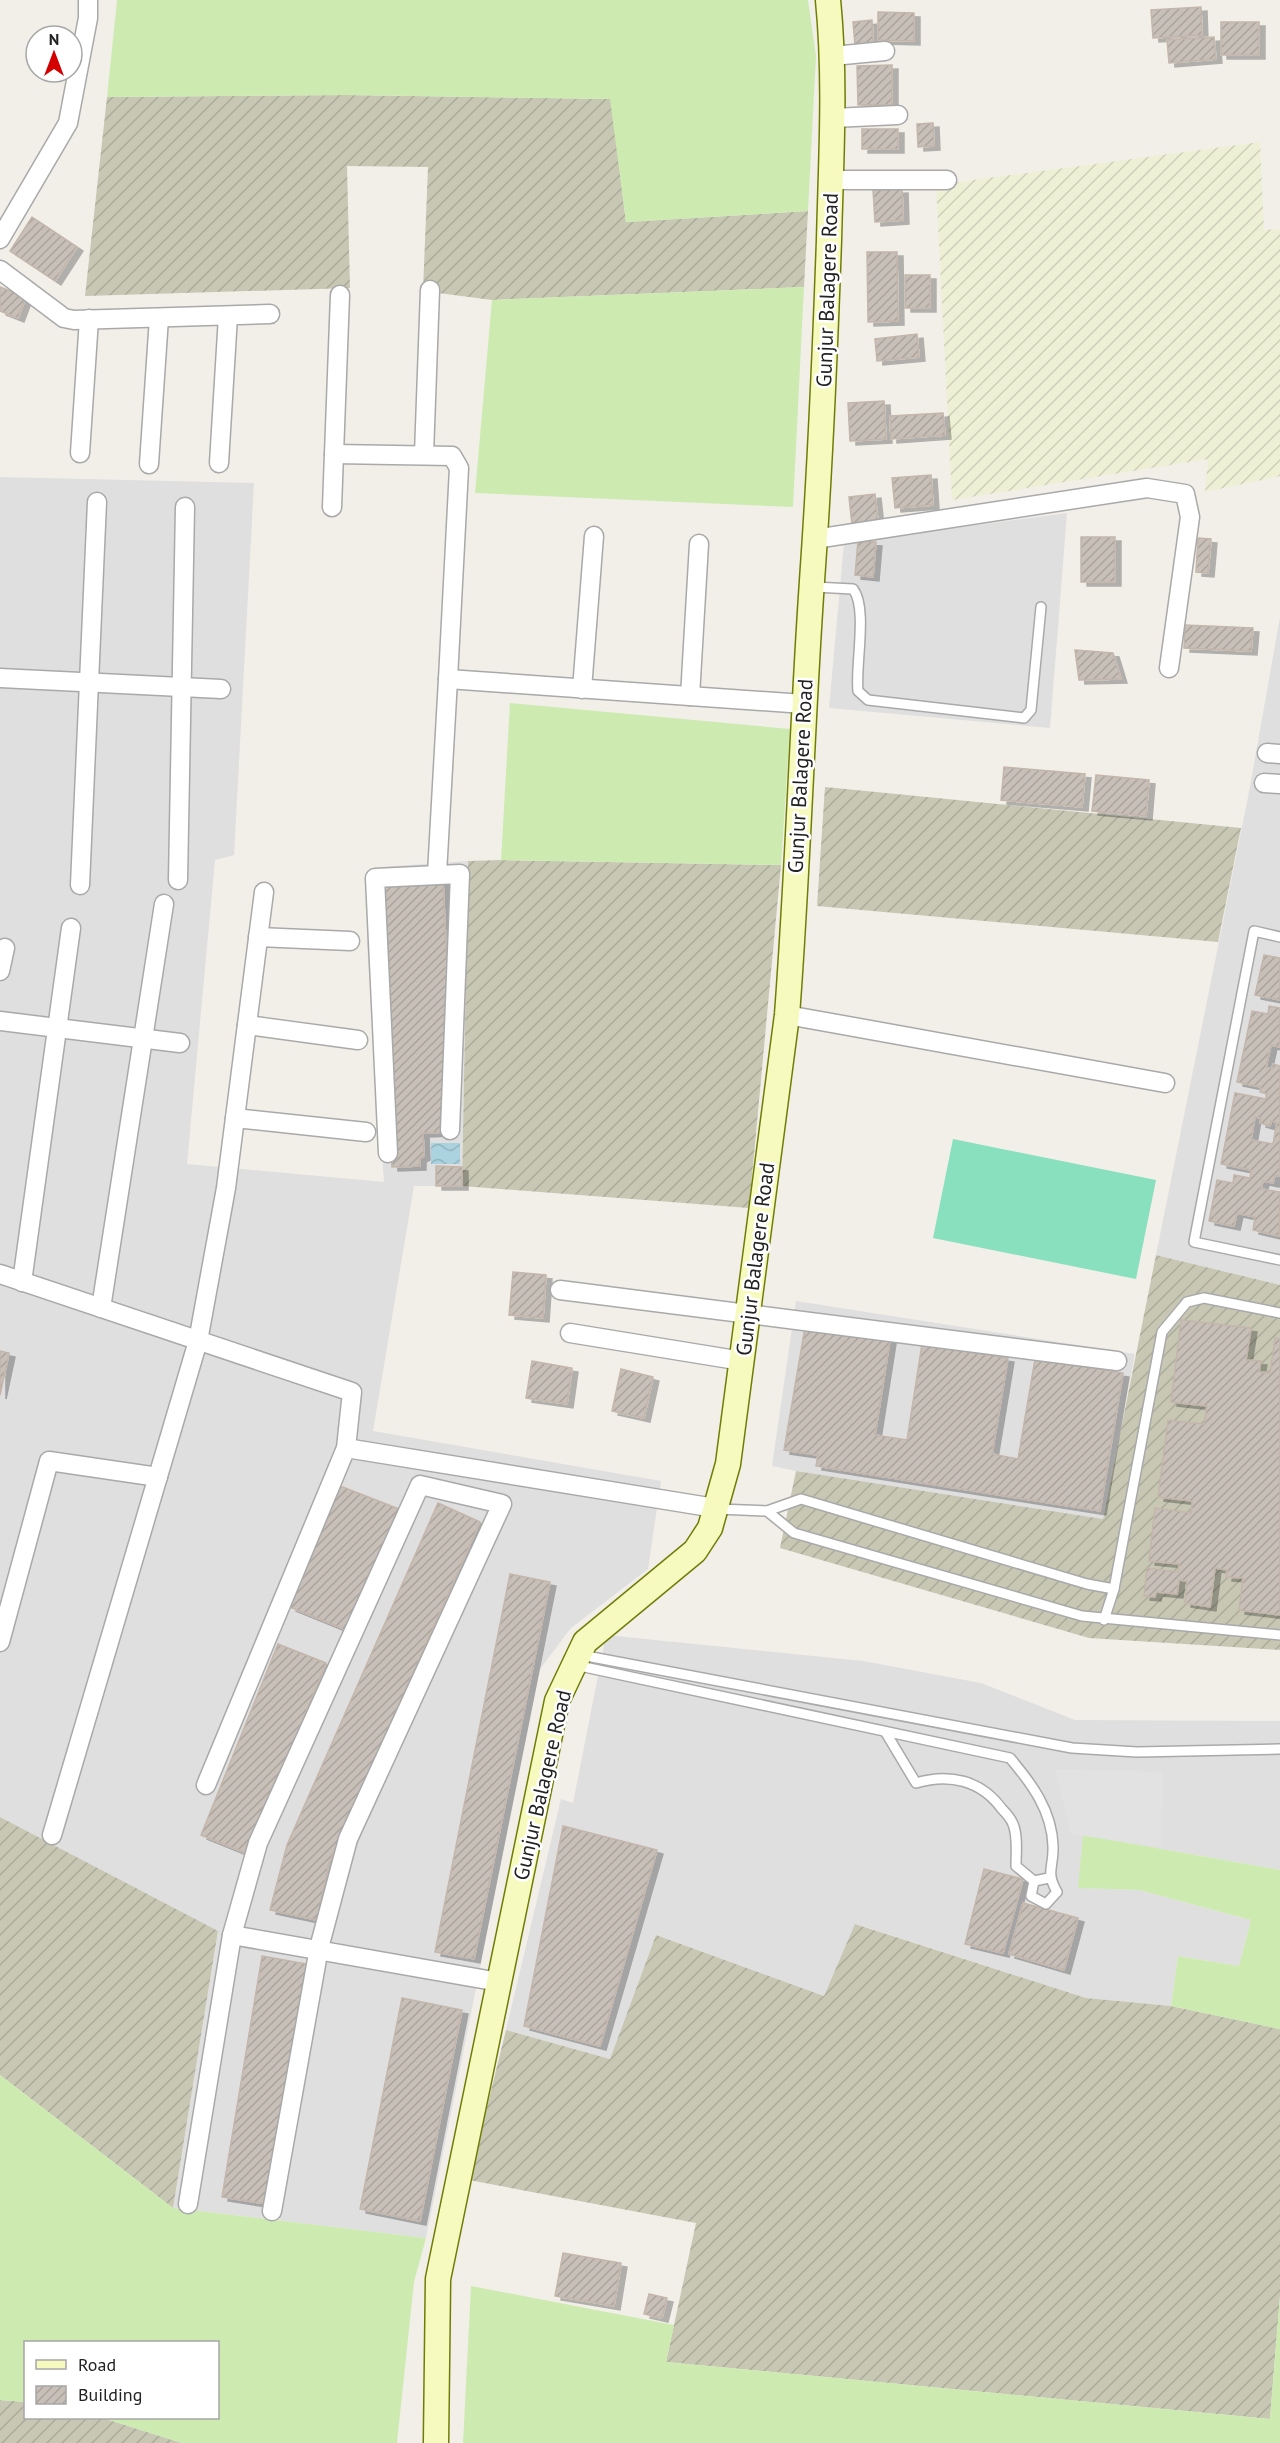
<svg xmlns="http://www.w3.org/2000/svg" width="1280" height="2443" font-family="'PT Sans',sans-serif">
<defs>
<pattern id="construction-furrows" width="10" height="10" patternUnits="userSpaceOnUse" patternTransform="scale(1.5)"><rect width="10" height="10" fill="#c7c7b4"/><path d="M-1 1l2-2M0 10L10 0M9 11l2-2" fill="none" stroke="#abab9a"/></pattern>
<pattern id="farmland-furrows" width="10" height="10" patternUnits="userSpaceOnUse" patternTransform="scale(1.5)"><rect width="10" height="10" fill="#eef0d5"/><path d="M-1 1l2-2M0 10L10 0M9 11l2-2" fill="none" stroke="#ccceb7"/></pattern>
<pattern id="water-waves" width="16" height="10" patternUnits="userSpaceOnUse" patternTransform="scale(1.5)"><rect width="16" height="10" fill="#aad3df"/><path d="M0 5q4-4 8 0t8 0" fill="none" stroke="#92b5bf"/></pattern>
<pattern id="building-hatch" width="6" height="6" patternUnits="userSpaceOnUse" patternTransform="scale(1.5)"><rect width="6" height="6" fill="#c7bfb8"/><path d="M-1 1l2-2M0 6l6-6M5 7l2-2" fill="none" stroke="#aba49e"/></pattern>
<filter id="shadow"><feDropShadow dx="6" dy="4" stdDeviation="0" flood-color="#0004"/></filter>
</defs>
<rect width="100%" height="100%" fill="#f2efe9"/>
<g fill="#e0dfdf">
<polygon points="0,477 254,483 234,855 215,860 187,1164 384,1182 367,944 367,879 379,867 468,861 462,1186 414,1186 373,1431 661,1481 648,1569 571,1628 540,1669 426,2238 173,2208 218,1932 0,1817"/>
<polygon points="1067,513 1050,728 829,708 844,543"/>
<polygon points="1280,617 1280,1285 1156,1255 1249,792"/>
<polygon points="796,1301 1135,1354 1103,1519 815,1475 772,1466"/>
<polygon points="606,1635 863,1661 981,1683 1075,1720 1280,1721 1280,1870 1083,1835 1079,1888 1139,1890 1251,1920 1239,1966 1178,1956 1171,2006 1086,1998 856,1924 824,1996 656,1935 610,2059 506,2030 561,1799 573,1803"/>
</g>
<g fill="url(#construction-furrows)">
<polygon points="346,95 611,99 626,222 808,211 804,287 492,300 423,291 428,167 347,166 350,288 85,296 107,97"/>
<polygon points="825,787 1241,828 1218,942 817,906"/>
<polygon points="501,860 781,865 749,1208 462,1186 468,861"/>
<polygon points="1156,1255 1280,1285 1280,1650 1089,1638 780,1548 796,1471 1103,1519"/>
<polygon points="0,1817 218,1931 173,2208 0,2075"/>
<polygon points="855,1924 1086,1998 1171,2006 1280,2029 1280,2296 1270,2419 666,2362 696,2223 469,2180 506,2030 610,2059 656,1935 824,1996"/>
<polygon points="0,2400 25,2402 26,2418 103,2418 182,2443 0,2443"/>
</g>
<polygon fill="url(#farmland-furrows)" points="1260,142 1264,230 1280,229 1280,476 1205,492 1208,459 952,500 936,185"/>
<g fill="#cdebb0">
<polygon points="117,0 808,0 816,56 808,211 626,222 610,99 346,95 107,97"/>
<polygon points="804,287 793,507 475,493 492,300"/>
<polygon points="510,703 790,729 781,865 501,860"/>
<polygon points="1083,1835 1280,1870 1280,2029 1171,2006 1178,1956 1239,1966 1251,1920 1139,1890 1078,1888"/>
<polygon points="0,2075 173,2208 426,2238 414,2282 397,2443 182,2443 103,2418 218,2418 218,2342 26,2342 25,2402 0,2400"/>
<polygon points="471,2286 674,2325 666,2362 1270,2419 1280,2296 1280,2443 463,2443"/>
</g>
<polygon fill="#88e0be" points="953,1139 1156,1180 1136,1279 933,1238"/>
<polygon fill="#e2e2e2" points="1055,1769 1163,1772 1161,1847 1071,1834"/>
<rect fill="url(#water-waves)" x="431" y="1143" width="29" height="21"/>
<g fill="url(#building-hatch)" stroke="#c4b6ab" stroke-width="1.5" fill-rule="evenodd" filter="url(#shadow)">
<polygon points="1201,7 1202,35 1153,38 1151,10"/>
<polygon points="878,12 914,13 914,41 878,40"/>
<polygon points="872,20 873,44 855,45 853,22"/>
<rect x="1221" y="22" width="38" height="33"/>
<polygon points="1214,37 1216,59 1169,63 1167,40"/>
<polygon points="892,65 892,105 858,105 857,66"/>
<polygon points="933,123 934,146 918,147 917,124"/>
<rect x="862" y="129" width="36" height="20"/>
<polygon points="902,189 903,220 875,222 873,190"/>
<polygon points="32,217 77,247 55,281 10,251"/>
<polygon points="867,252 897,252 898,321 868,322"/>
<rect x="905" y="275" width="25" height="33"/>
<polygon points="0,287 26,297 18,318 0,311"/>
<polygon points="917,334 919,357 877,361 875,339"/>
<polygon points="884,401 886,439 850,441 848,403"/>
<polygon points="943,413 945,435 891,439 890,416"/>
<polygon points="931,475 933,505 895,508 892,478"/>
<polygon points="875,494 878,522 852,525 849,497"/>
<rect x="1081" y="537" width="34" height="45"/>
<polygon points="1198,538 1211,539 1208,573 1196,572"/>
<polygon points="858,541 876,542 873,577 855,575"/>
<polygon points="1185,625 1253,628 1251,651 1184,648"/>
<polygon points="1075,650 1113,653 1121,679 1079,680"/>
<polygon points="1004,767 1085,774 1082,807 1001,800"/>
<polygon points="1096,775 1149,780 1146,816 1092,811"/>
<polygon points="443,881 449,1009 445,1009 448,1067 443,1067 446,1132 423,1133 424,1156 420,1158 420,1166 392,1167 378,884"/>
<polygon points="1264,955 1280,958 1280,1000 1255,995"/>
<path d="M1269 1006 1280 1008V1047L1271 1045 1266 1067 1272 1069 1273 1064 1280 1066V1176L1275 1175 1273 1183 1263 1181 1261 1189 1280 1192 1279 1236 1253 1230 1255 1217 1237 1213 1234 1226 1209 1221 1217 1180 1233 1183 1234 1175 1250 1178 1251 1170 1221 1164 1235 1093 1266 1099 1267 1094 1260 1092 1261 1087 1237 1082 1252 1011 1268 1014ZM1255 1117 1261 1118 1260 1123 1270 1126 1271 1121 1277 1122 1273 1144 1251 1140Z"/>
<polygon points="436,1166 462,1167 462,1186 436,1186"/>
<polygon points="513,1272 546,1275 543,1318 509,1315"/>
<polygon points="1181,1320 1251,1328 1246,1360 1261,1361 1259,1372 1270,1373 1275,1338 1280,1339 1280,1615 1239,1610 1243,1578 1226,1577 1227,1570 1215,1568 1210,1607 1185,1603 1187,1581 1179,1580 1177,1594 1156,1592 1155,1597 1144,1596 1147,1568 1178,1572 1179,1564 1149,1561 1155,1508 1191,1513 1192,1501 1158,1497 1168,1420 1204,1424 1207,1406 1171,1402"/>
<polygon points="805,1327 890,1340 875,1435 907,1440 922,1344 1008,1358 992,1454 1018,1459 1035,1359 1123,1373 1100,1511 816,1466 818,1455 784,1450"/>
<polygon points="0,1351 9,1353 0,1395"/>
<polygon points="532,1361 572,1368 567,1404 526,1398"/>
<polygon points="621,1369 653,1377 644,1418 612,1411"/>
<polygon points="340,1486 399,1509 349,1631 290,1607"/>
<polygon points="438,1503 480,1522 329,1863 317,1920 270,1910 287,1845"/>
<polygon points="510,1574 550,1582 474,1959 435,1952"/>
<polygon points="278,1644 326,1663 248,1854 201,1835"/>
<polygon points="563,1826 657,1850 600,2046 524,2026"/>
<polygon points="984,1869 1023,1879 1003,1953 965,1944"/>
<polygon points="1023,1903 1078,1918 1064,1970 1009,1954"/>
<polygon points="262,1956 307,1964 267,2204 222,2197"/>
<polygon points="402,1998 462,2010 420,2221 360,2209"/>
<polygon points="563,2253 621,2263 614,2306 555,2296"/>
<polygon points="649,2294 667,2298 662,2318 644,2314"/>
</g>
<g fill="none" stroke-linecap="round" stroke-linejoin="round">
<defs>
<g id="lane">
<path d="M814 587 853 589C868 608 855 666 858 691L868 700 1024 718 1031 710 1041 607"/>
<polyline points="1280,937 1254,931 1194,1242 1280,1260"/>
<polyline points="718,1509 767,1511 801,1499 1087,1584 1114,1589"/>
<polyline points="767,1511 794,1533 1082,1616 1280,1635"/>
<polyline points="1104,1620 1114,1589 1162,1332 1187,1302 1204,1298 1280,1313"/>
<polyline points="581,1655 1072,1748 1137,1752 1280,1749"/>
<path d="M575 1665 1010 1758C1032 1784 1052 1811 1053 1846 1054 1868 1045 1871 1057 1892L1046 1904 1031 1896 1034 1881 1049 1878"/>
<path d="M886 1733 916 1783C949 1773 981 1780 1002 1809 1006 1813 1011 1819 1013 1824 1018 1836 1016 1853 1016 1866L1034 1881"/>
</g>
<g id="street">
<polyline points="833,56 885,51"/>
<polyline points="833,118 898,115"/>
<polyline points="831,180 947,180"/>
<polyline points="0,239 68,123 88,18 88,0"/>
<polyline points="0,270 64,318 74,320 270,314"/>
<polyline points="80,453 89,319"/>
<polyline points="334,454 452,456 459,468 448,679 804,704"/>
<polyline points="424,454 430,290"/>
<polyline points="219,463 228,316"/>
<polyline points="149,464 159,318"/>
<polyline points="332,507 340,295"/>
<polyline points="815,539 1147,488 1185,494 1190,517 1169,668"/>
<polyline points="0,678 221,689"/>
<polyline points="582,689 594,536"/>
<polyline points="690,696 699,544"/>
<polyline points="1267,753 1280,754"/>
<polyline points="1264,783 1280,784"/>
<polyline points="437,874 448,679"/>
<polyline points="178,880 185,507"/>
<polyline points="80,885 97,502"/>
<polyline points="258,937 350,941"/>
<polyline points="0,971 5,948"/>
<polyline points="787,1015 1165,1083"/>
<polyline points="0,1021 180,1043"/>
<polyline points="247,1025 358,1040"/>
<polyline points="235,1118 366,1132"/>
<polyline points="388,1153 375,878 460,874 450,1130"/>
<polyline points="0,1274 352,1392 346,1448 206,1785"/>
<polyline points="22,1282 71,928"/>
<polyline points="560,1290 1117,1361"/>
<polyline points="101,1308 164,904"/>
<polyline points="570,1333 742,1361"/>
<polyline points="346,1448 715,1508"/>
<polyline points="0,1642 49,1461 158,1477"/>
<polyline points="52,1835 198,1341 226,1188 264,892"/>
<polyline points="232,1935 499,1982"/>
<polyline points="188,2204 232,1935 258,1843 420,1485 502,1504 348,1839 319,1948 272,2211"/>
</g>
<path id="secondary" d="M436 2443 438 2279 557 1701 585 1642 695 1551 710 1528 728 1464 787 1015C798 871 802 726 812 581 820 468 825 354 829 240 831 159 836 80 828 0"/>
</defs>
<use href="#lane" stroke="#a9a9a9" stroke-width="12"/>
<use href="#street" stroke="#a9a9a9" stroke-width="21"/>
<use href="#secondary" stroke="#707d05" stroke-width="27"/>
<use href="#lane" stroke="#fff" stroke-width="9"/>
<use href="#street" stroke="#fff" stroke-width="18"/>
<use href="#secondary" stroke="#f7fabf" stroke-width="24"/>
</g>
<g text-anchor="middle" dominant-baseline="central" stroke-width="5" stroke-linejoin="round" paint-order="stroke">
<g font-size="21" fill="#222" stroke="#fff">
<text transform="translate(827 290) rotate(-88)">Gunjur Balagere Road</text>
<text transform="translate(800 776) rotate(-87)">Gunjur Balagere Road</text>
<text transform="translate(755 1259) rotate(-83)">Gunjur Balagere Road</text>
<text transform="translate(542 1785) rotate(-77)">Gunjur Balagere Road</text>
</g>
</g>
<rect x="24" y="2341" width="195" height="78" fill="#ffffff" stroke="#a7a7a7" stroke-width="1.5"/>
<rect x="36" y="2360" width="30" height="9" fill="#f7fabf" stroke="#a7a7a7" stroke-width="1.5"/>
<text x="78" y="2371" font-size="18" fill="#222222">Road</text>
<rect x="36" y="2386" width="30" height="18" fill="url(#building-hatch)" stroke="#a7a7a7" stroke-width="1.5"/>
<text x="78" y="2401" font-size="18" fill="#222222">Building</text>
<g transform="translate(54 54)"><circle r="28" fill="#ffffff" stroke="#a7a7a7" stroke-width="1.5"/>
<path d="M0-4.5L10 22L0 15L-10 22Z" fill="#d40000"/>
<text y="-9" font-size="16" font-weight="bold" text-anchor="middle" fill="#222222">N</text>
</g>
</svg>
